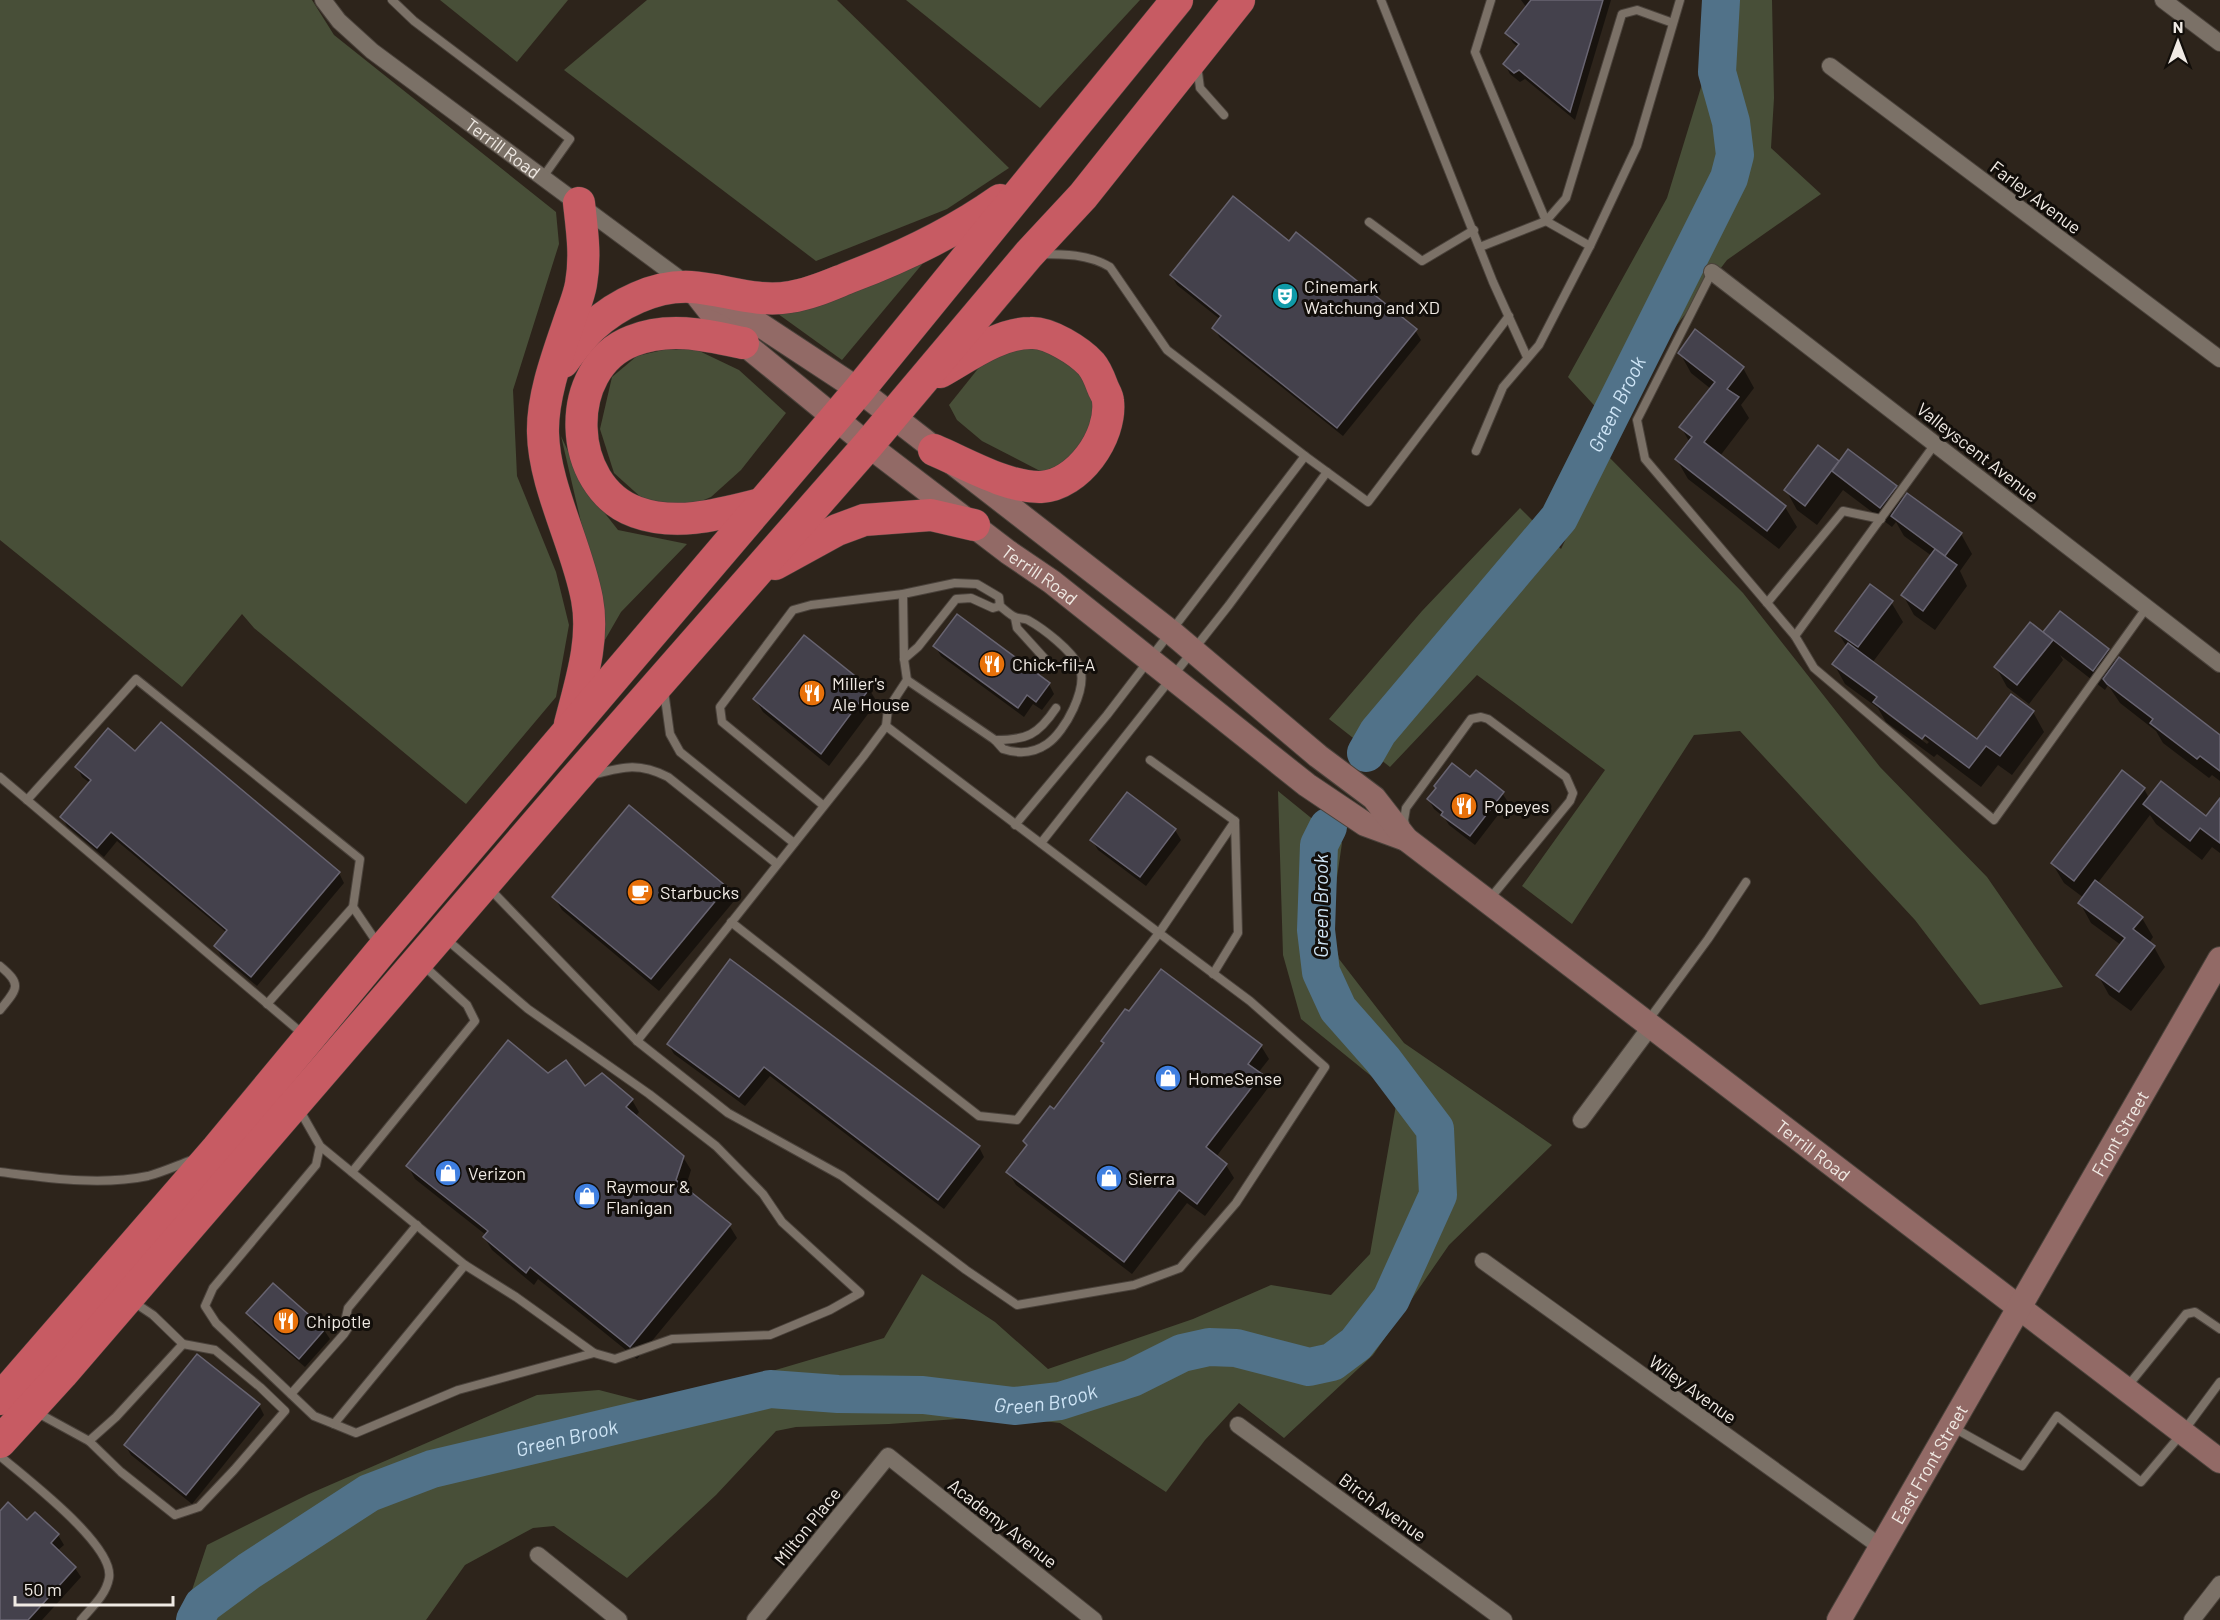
<svg xmlns="http://www.w3.org/2000/svg" width="2220" height="1620" font-family="Barlow,sans-serif">
<rect width="100%" height="100%" fill="#2d241b"/>
<g fill="#484f38">
<polygon points="0,0 312,0 334,35 556,212 559,244 513,390 517,476 556,572 569,625 556,697 466,804 254,628 242,614 182,687 0,540"/>
<polygon points="440,0 568,0 517,62"/>
<polygon points="647,0 837,0 1009,168 947,209 816,261 564,70"/>
<polygon points="906,0 1140,0 1040,108"/>
<polygon points="1710,0 1772,0 1774,98 1771,148 1821,194 1727,260 1666,339 1616,429 1568,377 1667,198 1702,84 1705,19"/>
<polygon points="929,256 842,360 774,311"/>
<polygon points="1015,345 1046,346 1070,357 1095,400 1090,435 1071,460 1042,472 982,441 957,420 949,405 989,355"/>
<polygon points="695,349 739,370 786,413 741,470 711,497 682,509 644,500 614,473 600,429 612,377 637,356 663,350"/>
<polygon points="561,436 585,488 618,530 687,544 621,612 602,645 599,580 581,522"/>
<polygon points="1607,455 1743,593 1880,767 1987,877 2063,987 1980,1005 1915,920 1740,731 1694,735 1572,924 1522,886 1605,770 1477,675 1390,767 1329,719 1422,611 1520,508 1561,549"/>
<polygon points="1278,791 1342,843 1333,905 1332,928 1339,959 1404,1043 1552,1145 1449,1245 1373,1355 1284,1438 1239,1403 1205,1440 1166,1492 1060,1423 998,1416 889,1424 796,1427 776,1431 716,1495 627,1578 554,1526 533,1528 465,1565 426,1620 176,1620 186,1608 207,1545 309,1494 537,1395 599,1390 657,1405 884,1338 922,1274 995,1322 1048,1369 1193,1319 1271,1285 1331,1295 1370,1254 1396,1105 1376,1080 1301,1019 1283,955"/>
</g>
<g fill="#0007" fill-rule="evenodd">
<polygon points="1521,0 1611,0 1575,120 1525,79 1520,82 1510,74 1505,64 1518,47 1513,43 1507,33 1527,8"/>
<polygon points="1289,243 1415,330 1421,340 1343,436 1220,338 1214,328 1221,320 1177,285 1171,275"/>
<polygon points="1680,353 1743,368 1754,388 1741,405 1749,418 1720,456 1785,507 1797,527 1779,549 1688,479 1677,460 1690,443 1681,427 1711,389 1691,373"/>
<polygon points="1838,462 1896,487 1904,500 1961,534 1972,554 1960,571 1967,586 1935,630 1914,615 1903,595 1932,556 1904,536 1896,522 1892,527 1843,490 1817,525 1797,510 1786,490"/>
<path d="M1891 602 1903 622 1872 663 1977 741 2011 696 2033 712 2044 732 2012 775 1998 765 1981 787 1937 754 1934 757 1886 722 1878 708 1845 684 1834 664 1847 647 1837 631ZM1883 708 1929 742 1927 744 1883 711Z"/>
<polygon points="2045,632 2108,650 2116,664 2220,736 2220,781 2212,775 2209,778 2163,743 2156,731 2120,703 2108,685 2105,690 2060,655 2063,660 2029,704 2007,687 1996,667 2048,637"/>
<polygon points="935,646 1049,684 1054,694 1042,710 1033,704 1024,717 941,656"/>
<polygon points="869,689 877,702 829,766 763,712 755,699"/>
<polygon points="136,753 339,873 344,883 257,986 221,956 216,946 227,933 117,841 104,857 67,826 62,817 90,783 82,777 77,767"/>
<polygon points="1470,780 1502,793 1508,802 1475,845 1449,825 1444,817 1434,809 1429,800"/>
<polygon points="2144,789 2149,798 2206,818 2220,801 2220,853 2212,847 2202,860 2156,824 2150,815 2097,884 2142,918 2153,937 2149,943 2154,947 2165,967 2131,1011 2109,995 2098,975 2121,945 2091,923 2080,903 2084,898 2064,883 2052,863"/>
<polygon points="1127,794 1175,830 1181,840 1146,886 1098,850 1092,840"/>
<polygon points="629,807 726,888 734,901 659,991 562,910 554,897"/>
<polygon points="730,961 979,1147 984,1157 944,1209 770,1076 745,1106 674,1054 668,1044"/>
<polygon points="1103,1041 1261,1046 1269,1059 1258,1073 1268,1088 1216,1157 1226,1165 1234,1178 1205,1216 1187,1203 1132,1274 1016,1185 1008,1172 1028,1147 1025,1141 1054,1111 1105,1045"/>
<polygon points="548,1075 585,1088 632,1100 639,1112 635,1117 683,1157 691,1170 685,1189 729,1225 737,1238 637,1359 538,1279 534,1285 492,1250 484,1237 486,1235 415,1179 408,1166"/>
<polygon points="248,1313 324,1330 330,1339 305,1367 254,1323"/>
<polygon points="259,1405 264,1415 192,1504 131,1455 125,1445"/>
<polygon points="0,1513 27,1522 35,1514 58,1535 64,1545 57,1551 75,1568 81,1577 42,1620 0,1620"/>
</g>
<g fill="none" stroke-linecap="round" stroke-linejoin="round">
<g stroke="#517289" stroke-width="38">
<path id="s1" d="M1366 753 1378 732 1559 518 1729 178 1735 155 1731 122 1717 72 1721 0"/>
<path id="s2" d="M195 1620 203 1605 249 1571 369 1493 432 1469 770 1389 838 1394 923 1395 1014 1406 1060 1401 1132 1378 1182 1353 1209 1347 1236 1348 1309 1367 1332 1362 1356 1344 1391 1299 1438 1195 1435 1129 1383 1060 1338 1009 1321 972 1316 930 1319 845 1328 827"/>
</g>
</g>
<g fill="#44414c" stroke="#686471" stroke-width="1.5">
<polygon points="1531,0 1603,0 1570,112 1519,70 1514,73 1503,64 1519,44 1505,33"/>
<polygon points="1233,196 1289,241 1296,232 1417,329 1337,428 1212,328 1221,316 1170,275"/>
<polygon points="1695,329 1744,367 1727,389 1739,397 1704,442 1786,506 1767,531 1675,459 1692,437 1679,427 1715,382 1678,353"/>
<polygon points="1818,445 1839,461 1805,506 1784,490"/>
<polygon points="1848,449 1897,486 1880,508 1832,471"/>
<polygon points="1907,493 1962,533 1945,556 1891,516"/>
<polygon points="1935,549 1957,565 1923,611 1901,595"/>
<polygon points="1870,584 1893,601 1858,647 1835,631"/>
<polygon points="2060,611 2109,649 2093,671 2043,632"/>
<polygon points="957,614 1050,683 1036,702 1027,695 1018,708 933,646"/>
<polygon points="2030,622 2053,640 2017,685 1994,667"/>
<polygon points="804,635 870,688 821,754 753,699"/>
<polygon points="1848,643 1977,739 2011,694 2034,711 2000,756 1986,746 1969,768 1925,735 1922,739 1873,702 1877,697 1832,664"/>
<polygon points="2119,657 2220,735 2220,771 2200,756 2197,759 2150,723 2153,719 2107,684 2103,679"/>
<polygon points="161,722 340,872 251,977 214,946 227,930 111,832 97,848 60,817 91,780 75,767 108,728 135,751"/>
<polygon points="1452,763 1470,777 1476,770 1504,792 1470,836 1441,815 1443,812 1427,799 1436,788 1434,786"/>
<polygon points="2122,770 2145,788 2074,881 2051,863"/>
<polygon points="2161,781 2206,816 2220,798 2220,843 2200,828 2190,841 2143,804"/>
<polygon points="1127,792 1176,829 1140,877 1090,840"/>
<polygon points="629,805 727,887 651,979 552,897"/>
<polygon points="2095,880 2143,917 2133,929 2155,946 2119,992 2096,975 2125,938 2078,903"/>
<polygon points="730,959 980,1146 938,1200 764,1067 739,1097 667,1044"/>
<polygon points="1161,969 1262,1045 1248,1064 1262,1074 1206,1147 1227,1164 1197,1204 1179,1190 1124,1262 1006,1172 1027,1145 1023,1141 1050,1106 1054,1109 1104,1043 1101,1041 1125,1009 1129,1011"/>
<polygon points="508,1040 548,1073 566,1060 585,1086 602,1073 633,1099 626,1107 684,1156 676,1180 731,1224 630,1347 530,1267 526,1273 483,1237 488,1231 406,1166"/>
<polygon points="273,1283 325,1329 299,1359 246,1313"/>
<polygon points="197,1354 260,1404 186,1495 124,1445"/>
<polygon points="8,1502 27,1520 35,1512 59,1534 51,1543 76,1567 28,1620 0,1620 0,1511"/>
</g>
<g fill="none" stroke-linecap="round" stroke-linejoin="round">
<defs>
<g id="lane">
<polyline points="392,0 414,21 570,139 543,177"/>
<polyline points="1381,0 1493,282 1527,357"/>
<polyline points="1491,0 1475,52 1546,221 1590,246"/>
<polyline points="1197,65 1200,88 1224,115"/>
<polyline points="1369,222 1422,261 1474,230"/>
<polyline points="1480,247 1546,221 1566,198 1622,14 1637,10 1673,23"/>
<path d="M1039 254C1064 254 1088 254 1110 267L1167 350 1305 456 1368 502 1509 316"/>
<polyline points="1712,272 1637,420 1645,459 1795,636"/>
<polyline points="1935,444 1795,636 1814,668 1994,820 2147,607"/>
<polyline points="1476,451 1503,387 1539,345 1590,246 1637,146 1680,0"/>
<polyline points="903,594 904,659 907,680"/>
<polyline points="1767,603 1843,511 1881,519"/>
<polyline points="1015,618 1017,628 1046,660"/>
<polyline points="904,659 918,647 956,599 971,598 993,608 1000,606"/>
<polyline points="664,691 670,734 680,752 794,843"/>
<path d="M995 740C1027 740 1038 735 1056 708"/>
<polyline points="1150,760 1235,821 1238,933 1213,974"/>
<path d="M592 775C623 767 638 762 668 777L777 864"/>
<polyline points="0,777 304,1035"/>
<polyline points="27,800 136,679 360,859 353,907 267,1004"/>
<polyline points="1015,825 1107,715 1305,456"/>
<polyline points="1406,828 1404,820 1406,808 1471,719 1481,717 1488,719 1566,777 1573,793 1570,801 1488,901"/>
<polyline points="1041,843 1229,605 1327,472"/>
<polyline points="489,888 637,1041 728,1113 842,1176 966,1270 1017,1305 1134,1285 1180,1268 1236,1203 1325,1067 1250,1001 1159,933 1235,821"/>
<polyline points="353,907 378,944"/>
<polyline points="731,922 979,1116 1017,1120 1159,933 886,726"/>
<polyline points="446,939 528,1009 649,1094 716,1146 763,1194 782,1222 860,1293 830,1310 770,1335 672,1339 615,1359 594,1353"/>
<path d="M0 966C23 985 17 989 0 1010"/>
<polyline points="1647,1022 1708,939 1746,882"/>
<path d="M637 1041 863 757 886 726 888 709 907 680 995 740 1003 749C1018 754 1034 753 1047 744 1065 732 1089 687 1079 666 1071 650 1044 629 1028 620 1024 618 1019 619 1015 617 1010 615 1004 609 1000 606L999 597 977 584 955 583 903 594 811 605 793 610 720 707 722 722 824 806"/>
<polyline points="299,1109 320,1146 316,1165 213,1288 205,1306 216,1323 314,1416 334,1424 465,1265 320,1146"/>
<path d="M0 1172C48 1178 100 1186 148 1176 163 1172 178 1165 192 1160"/>
<polyline points="352,1172 475,1021 467,1005 423,965"/>
<polyline points="2127,1387 2186,1314 2195,1312 2220,1329"/>
<polyline points="291,1394 344,1334 348,1328 346,1317 348,1308 417,1225"/>
<polyline points="36,1412 89,1441 116,1417 183,1344 153,1315 132,1301"/>
<polyline points="334,1424 356,1433 458,1390 594,1353 516,1297 465,1265"/>
<polyline points="1954,1428 2022,1466 2057,1416 2141,1482 2183,1432 2220,1382"/>
<polyline points="89,1441 121,1472 175,1515 199,1507 234,1470 285,1411 260,1387 215,1350 183,1344"/>
<path d="M0 1456C24 1477 115 1545 109 1578 106 1595 92 1607 81 1620"/>
</g>
<g id="street">
<path id="s3" d="M323 0 339 21 372 51 688 285"/>
<polyline points="2163,0 2220,43"/>
<polyline points="1830,66 2220,359"/>
<polyline points="1712,272 2220,664"/>
<polyline points="1581,1120 1651,1026"/>
<polyline points="1483,1261 1881,1547"/>
<polyline points="1238,1425 1504,1620"/>
<polyline points="538,1555 619,1620"/>
<polyline points="755,1620 888,1456 1094,1620"/>
<polyline points="2192,1620 2220,1584"/>
</g>
<g id="secondary">
<path id="s4" d="M695 292 720 324 868 445 1008 552 1052 582 1307 785 1365 824 1406 839"/>
<path id="s5" d="M710 296 730 305 859 390 1171 632 1318 756 1374 798 1406 839 2220 1461"/>
<path id="s6" d="M1839 1620 2220 959"/>
</g>
<g id="highway">
<path d="M743 343C706 335 669 326 632 341 562 368 566 487 636 512 677 527 721 514 761 504"/>
<path d="M563 362C572 350 581 337 592 327 617 304 655 285 691 287 724 289 756 303 790 297 811 294 830 285 850 277 903 257 953 233 1000 200"/>
<path d="M934 450C965 463 1007 488 1041 487 1078 485 1112 437 1108 401 1108 397 1105 392 1103 388 1100 380 1097 371 1091 364 1079 351 1049 332 1031 333 999 333 967 357 940 372"/>
<polyline points="775,564 837,530 864,520 931,515 974,525"/>
<path d="M570 724C580 684 595 641 587 599 577 545 544 486 543 433 542 396 558 354 570 319 574 307 579 296 581 284 586 256 582 230 579 203"/>
<polyline points="0,1399 217,1149 382,950 859,390 1177,0"/>
<polyline points="0,1442 62,1374 574,780 868,445 1029,254 1083,196 1239,0"/>
</g>
</defs>
<use href="#lane" stroke="#4a423b" stroke-width="10"/>
<use href="#street" stroke="#4a423b" stroke-width="18"/>
<use href="#secondary" stroke="#4a423b" stroke-width="26"/>
<use href="#highway" stroke="#4a423b" stroke-width="33"/>
<use href="#lane" stroke="#7b7167" stroke-width="8"/>
<use href="#street" stroke="#7b7167" stroke-width="16"/>
<use href="#secondary" stroke="#926a66" stroke-width="24"/>
<use href="#highway" stroke="#c75b63" stroke-width="32"/>
</g>
<defs>
<symbol id="theatre-disc" viewBox="-11 -11 22 22"><circle r="9.5" fill="#0f9aa8" stroke="#120e0a"/><path d="M-5-5.5Q0-4 5-5.5V0Q5 5 0 6Q-5 5-5 0ZM-3.3-2.5H-1v1.5H-3.3ZM1-2.5H3.3v1.5H1ZM-2.8 1Q0 5.5 2.8 1Z" fill="#fff"/></symbol>
<symbol id="restaurant-disc" viewBox="-11 -11 22 22"><circle r="9.5" fill="#e8710a" stroke="#120e0a"/><path d="M-5-6h1v4h1v-4h1v4h1v-4h1v5L-1.5 .5V6h-2V.5L-5-1ZM5-6V6H3V1.5H1.5Q1.5-4 5-6Z" fill="#fff"/></symbol>
<symbol id="cafe-disc" viewBox="-11 -11 22 22"><circle r="9.5" fill="#e8710a" stroke="#120e0a"/><path d="M-5.5-4.5H6V0H3Q3 3.5 0 3.5H-2.5Q-5.5 3.5-5.5 0ZM3-3.2v2h1.7v-2ZM-6 4.5H4V6H-6Z" fill="#fff"/></symbol>
<symbol id="shop-disc" viewBox="-11 -11 22 22"><circle r="9.5" fill="#3f7fe0" stroke="#120e0a"/><path d="M-5-2.5h2.3a2.7 3.5 0 0 1 5.4 0H5L5.5 6h-11ZM-1.5-2.5h3a1.5 2.3 0 0 0-3 0Z" fill="#fff"/></symbol>
</defs>
<g fill-rule="evenodd">
<use href="#theatre-disc" x="1270" y="281" width="30" height="30"/>
<use href="#restaurant-disc" x="977" y="649" width="30" height="30"/>
<use href="#restaurant-disc" x="797" y="678" width="30" height="30"/>
<use href="#restaurant-disc" x="1449" y="791" width="30" height="30"/>
<use href="#cafe-disc" x="625" y="877" width="30" height="30"/>
<use href="#shop-disc" x="1153" y="1063" width="30" height="30"/>
<use href="#shop-disc" x="433" y="1158" width="30" height="30"/>
<use href="#shop-disc" x="1094" y="1163" width="30" height="30"/>
<use href="#shop-disc" x="572" y="1181" width="30" height="30"/>
<use href="#restaurant-disc" x="271" y="1306" width="30" height="30"/>
</g>
<g text-anchor="middle" dominant-baseline="central" stroke-width="6" stroke-linejoin="round" paint-order="stroke">
<g font-size="18" fill="#f0eae4" stroke="#120e0a">
<text stroke="none"><textPath href="#s3" startOffset="234">Terrill Road</textPath></text>
<text transform="translate(2036 197) rotate(37)">Farley Avenue</text>
<text transform="translate(1978 452) rotate(38)">Valleyscent Avenue</text>
<text stroke="none"><textPath href="#s4" startOffset="447">Terrill Road</textPath></text>
<text stroke="none"><textPath href="#s6" startOffset="562">Front Street</textPath></text>
<text stroke="none"><textPath href="#s5" startOffset="1398">Terrill Road</textPath></text>
<text transform="translate(1693 1389) rotate(36)">Wiley Avenue</text>
<text stroke="none"><textPath href="#s6" startOffset="180">East Front Street</textPath></text>
<text transform="translate(1383 1507) rotate(36)">Birch Avenue</text>
<text transform="translate(1003 1523) rotate(38)">Academy Avenue</text>
<text transform="translate(807 1526) rotate(-51)">Milton Place</text>
</g>
<g font-size="18" fill="#f0eae4" stroke="#120e0a" text-anchor="start">
<text x="1304" y="286">Cinemark<tspan x="1304" dy="21">Watchung and XD</tspan></text>
<text x="1012" y="664">Chick-fil-A</text>
<text x="832" y="683">Miller's<tspan x="832" dy="21">Ale House</tspan></text>
<text x="1484" y="806">Popeyes</text>
<text x="660" y="892">Starbucks</text>
<text x="1188" y="1078">HomeSense</text>
<text x="468" y="1173">Verizon</text>
<text x="1128" y="1178">Sierra</text>
<text x="606" y="1186">Raymour &amp;<tspan x="606" dy="21">Flanigan</tspan></text>
<text x="306" y="1321">Chipotle</text>
</g>
<g font-size="20" font-style="italic" fill="#cfe5f6" stroke="#120e0a">
<text stroke="none"><textPath href="#s1" startOffset="432">Green Brook</textPath></text>
<text transform="translate(1320 906) rotate(-90)">Green Brook</text>
<text stroke="none"><textPath href="#s2" startOffset="909">Green Brook</textPath></text>
<text stroke="none"><textPath href="#s2" startOffset="423">Green Brook</textPath></text>
</g>
</g>
<g transform="translate(2178 42)" stroke="#120e0a" stroke-width="4.5" paint-order="stroke">
<path d="M0-4.5L10 22L0 15L-10 22Z" fill="#f0eae4"/>
<text y="-9" font-size="16" font-weight="bold" text-anchor="middle" fill="#f0eae4">N</text>
</g>
<path d="M15 1596v9h158v-9" fill="none" stroke="#f0eae4" stroke-width="3"/>
<text x="24" y="1596" font-size="18" fill="#f0eae4" stroke="#120e0a" stroke-width="4.5" paint-order="stroke">50 m</text>
</svg>
